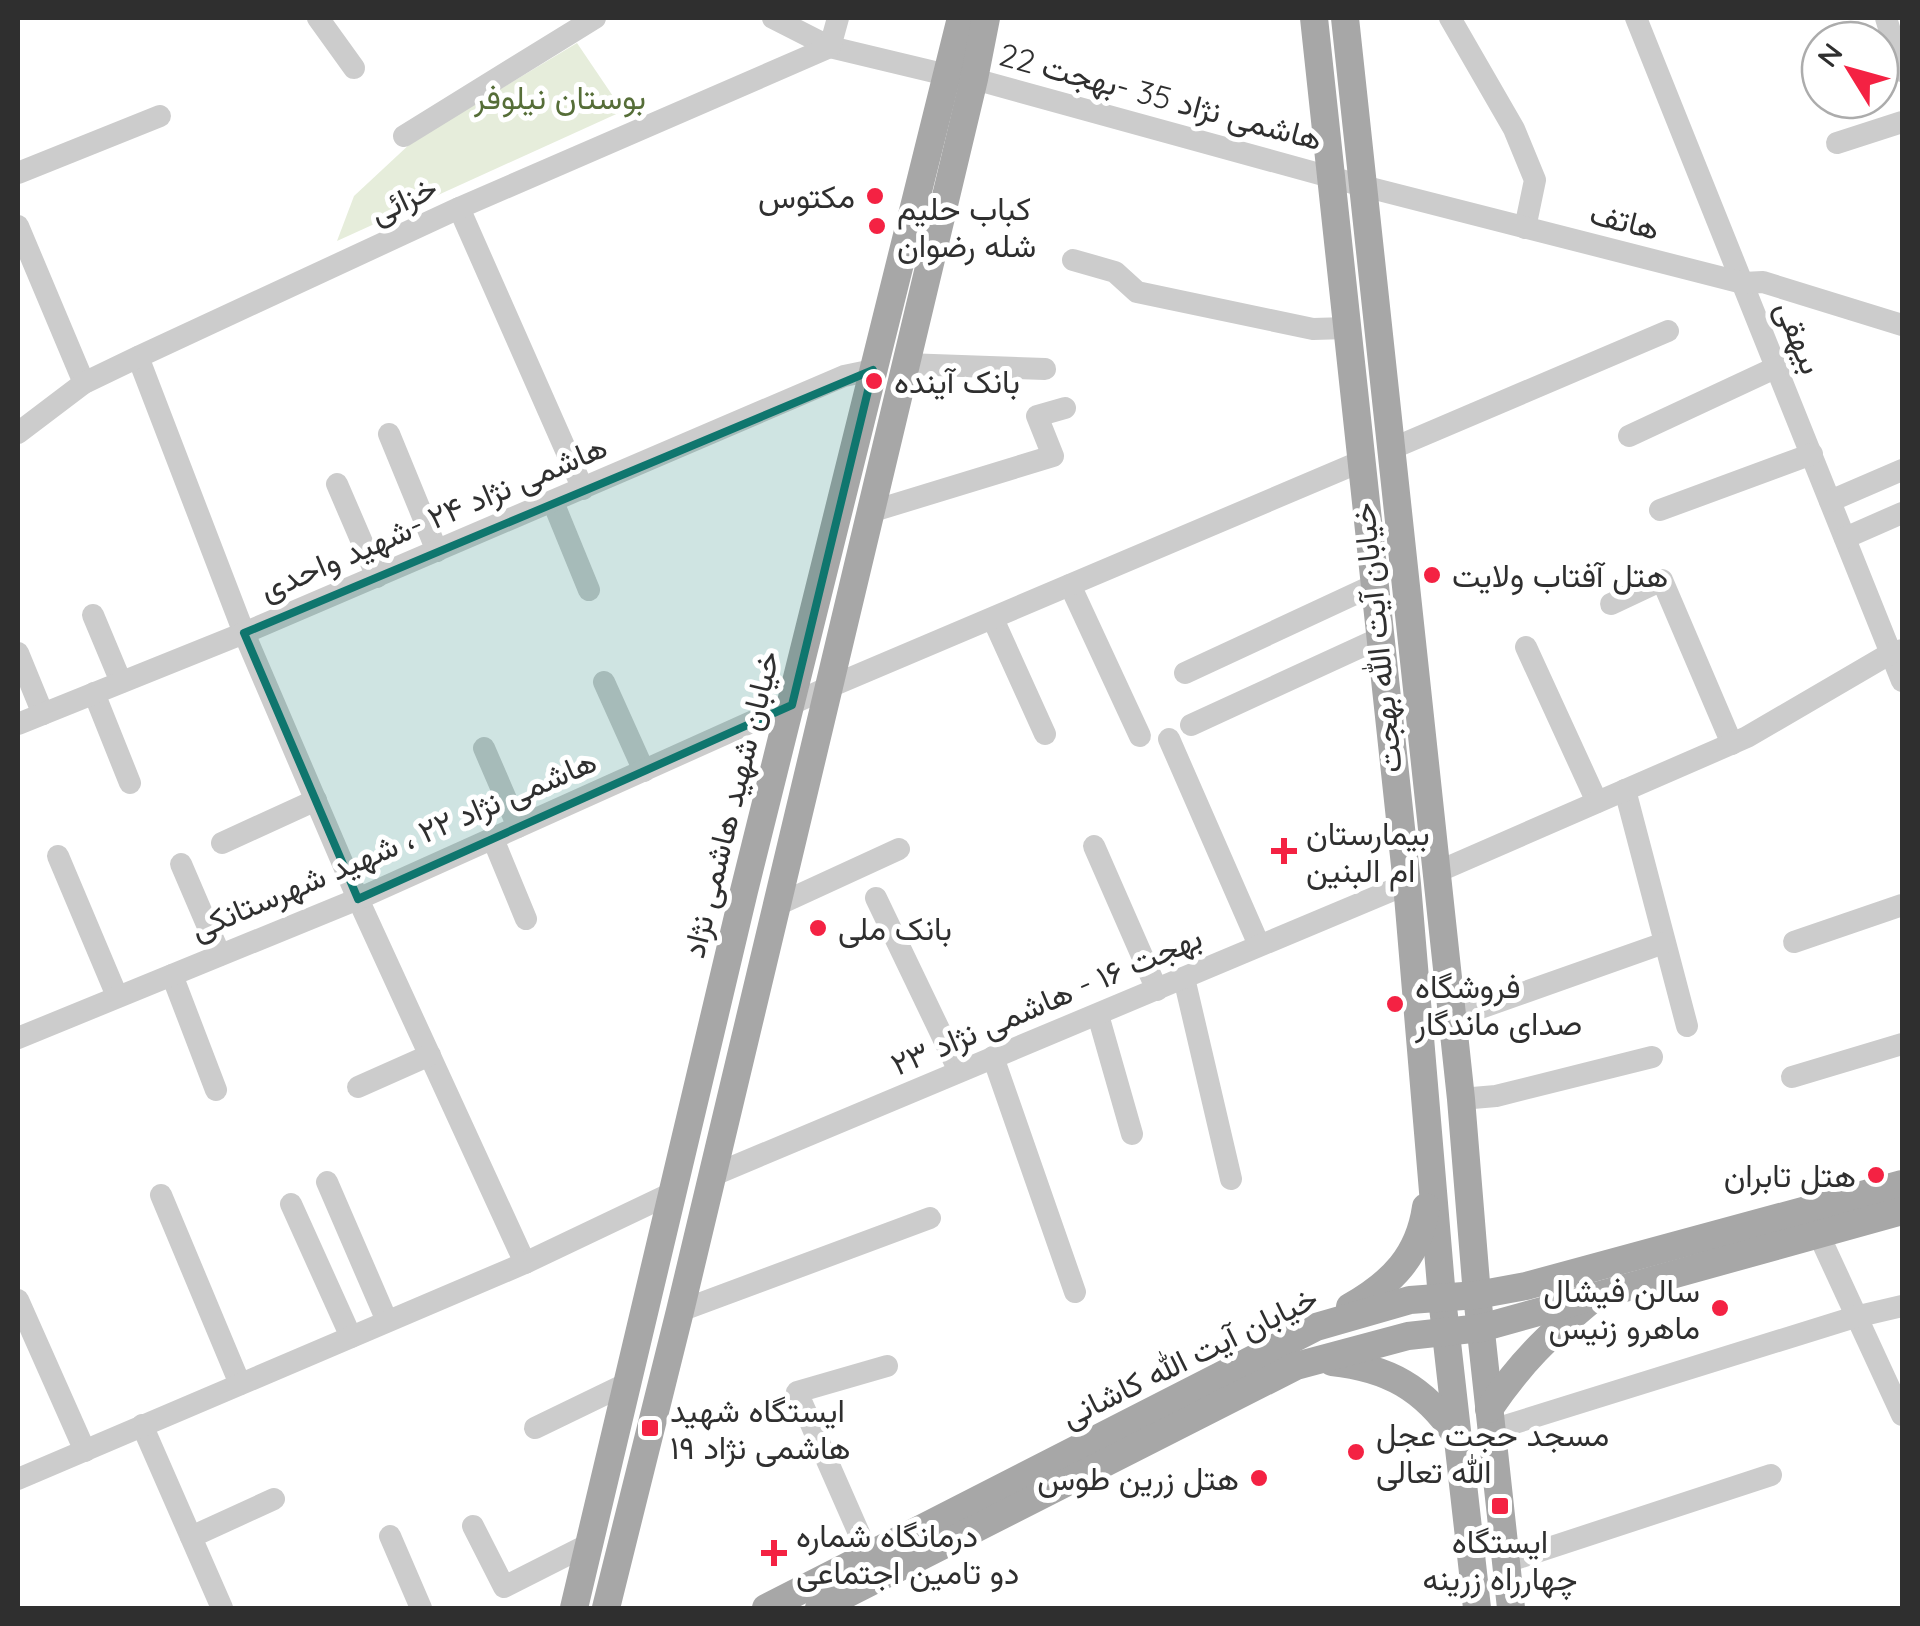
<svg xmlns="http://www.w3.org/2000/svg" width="1920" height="1626" font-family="Quicksand,Vazirmatn,sans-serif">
<rect width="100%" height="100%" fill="#fff"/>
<polygon fill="#e6eddb" points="577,43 623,111 337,241 354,196 412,142"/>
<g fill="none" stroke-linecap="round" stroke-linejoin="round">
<g stroke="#ccc" stroke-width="22">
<polyline points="318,18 354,68"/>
<polyline points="773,18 830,47 947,75"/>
<polyline points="1450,18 1514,129 1535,180 1525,228"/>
<polyline points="1636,18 1902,681"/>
<polyline points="1886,18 1902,71"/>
<polyline points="974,79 1363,186 1743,283 1763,282 1902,325"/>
<polyline points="404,136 595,18"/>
<polyline points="1837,143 1902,122"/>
<polyline points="18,173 160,116"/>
<polyline points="459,208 583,489"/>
<polyline points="18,226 84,383"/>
<polyline points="1073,260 1115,272 1137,292 1313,329 1347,328"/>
<polyline points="138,357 244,633 358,899 525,1263"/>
<polyline points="905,364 1045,369"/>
<polyline points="18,433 84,383 138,357 459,208 830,47 838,18"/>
<polyline points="389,434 437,551"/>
<polyline points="1629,436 1777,367"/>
<polyline points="1391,449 1668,331"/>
<polyline points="337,484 377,577"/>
<polyline points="1830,501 1902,470"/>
<polyline points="553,502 589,590"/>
<polyline points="1660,510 1812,454"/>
<polyline points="870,512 1053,456 1037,416 1065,408"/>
<polyline points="1845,538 1902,513"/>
<polyline points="1070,585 1140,736"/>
<polyline points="1611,604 1662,580 1732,744"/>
<polyline points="93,615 121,682"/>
<polyline points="993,619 1045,734"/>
<polyline points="1526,647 1597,802"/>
<polyline points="18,653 43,714"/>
<polyline points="1185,673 1372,586"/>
<polyline points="604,682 644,771"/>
<polyline points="94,693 130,783"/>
<polyline points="18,724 244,633 844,376 873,370"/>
<polyline points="1191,725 1378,639"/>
<polyline points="1169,739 1259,945"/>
<polyline points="484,748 518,827"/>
<polyline points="1625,790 1687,1026"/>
<polyline points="493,839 526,919"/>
<polyline points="222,843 316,800"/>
<polyline points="1094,846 1157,990"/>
<polyline points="58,856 117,996"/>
<polyline points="181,864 220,955"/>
<polyline points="1437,872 1747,737 1891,653 1902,650"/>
<polyline points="876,898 959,1071"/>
<polyline points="775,906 899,849"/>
<polyline points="1794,942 1902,905"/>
<polyline points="172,975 216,1090"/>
<polyline points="1184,978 1231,1179"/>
<polyline points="1098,1015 1132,1134"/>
<polyline points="1452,1018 1664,943"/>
<polyline points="18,1038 358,899 827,688 1362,461"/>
<polyline points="993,1057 1075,1292"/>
<polyline points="1792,1077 1902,1044"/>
<polyline points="358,1087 430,1055"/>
<polyline points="1461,1099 1496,1096 1652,1057"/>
<polyline points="711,1176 1407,884"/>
<polyline points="327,1182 387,1321"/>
<polyline points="161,1195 240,1384"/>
<polyline points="291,1204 351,1337"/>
<polyline points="1818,1233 1902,1415"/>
<polyline points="18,1300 85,1451"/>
<polyline points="680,1311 930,1218"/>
<polyline points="142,1425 222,1608"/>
<polyline points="535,1428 628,1383"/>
<polyline points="1492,1430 1855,1317 1902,1306"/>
<polyline points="18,1479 525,1263 672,1193"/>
<polyline points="473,1526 504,1587 591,1543"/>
<polyline points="390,1536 421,1608"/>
<polyline points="191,1537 274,1499"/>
<polyline points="869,1556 797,1392 887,1366"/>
<polyline points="1506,1562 1771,1475"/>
</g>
<g stroke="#a7a7a7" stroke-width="28">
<polyline points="1314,18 1407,884 1442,1298 1477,1608"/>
<polyline points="1345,18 1461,1099 1477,1295 1511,1608"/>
<path d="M1350 1307C1392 1283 1419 1256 1426 1207"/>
<path d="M1332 1362C1388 1368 1424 1388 1456 1435"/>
<path d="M1489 1409C1521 1362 1547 1337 1590 1301"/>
<polyline points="574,1608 744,891 961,18"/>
<polyline points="606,1608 680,1311 974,79 986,18"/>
<polyline points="766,1608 1316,1327 1410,1300 1477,1295 1526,1286 1902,1184"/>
<polyline points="819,1608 1296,1366 1408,1336 1481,1328 1902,1211"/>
</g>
</g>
<path fill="#0f766e" fill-opacity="0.2" stroke="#0f766e" stroke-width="8" stroke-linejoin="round" d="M873 370 792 705 358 899 244 633Z"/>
<g fill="#f42243" stroke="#fff" stroke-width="4">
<circle cx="875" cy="196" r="10"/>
<circle cx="877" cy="226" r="10"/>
<circle cx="874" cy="381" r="10"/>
<circle cx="1432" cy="575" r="10"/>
<path d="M1279 836h10v10h10v10h-10v10h-10v-10h-10v-10h10z"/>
<circle cx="818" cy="928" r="10"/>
<circle cx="1395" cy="1004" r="10"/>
<circle cx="1876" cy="1175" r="10"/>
<circle cx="1720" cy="1308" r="10"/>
<rect x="640" y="1418" width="20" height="20" rx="5"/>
<circle cx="1356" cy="1452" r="10"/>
<circle cx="1259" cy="1478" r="10"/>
<rect x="1490" y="1496" width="20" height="20" rx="5"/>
<path d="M769 1538h10v10h10v10h-10v10h-10v-10h-10v-10h10z"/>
</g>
<g text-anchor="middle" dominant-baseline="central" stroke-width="10" stroke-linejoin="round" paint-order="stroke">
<g font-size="32" fill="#2f2f2f" stroke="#fff">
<text transform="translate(1161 96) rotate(15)">هاشمی نژاد 35 -بهجت 22</text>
<text transform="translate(403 199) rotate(-25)">خزائی</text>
<text transform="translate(1625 220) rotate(14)">هاتف</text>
<text transform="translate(1800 337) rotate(68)">بیهقی</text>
<text transform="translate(433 517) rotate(-23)">هاشمی نژاد ۲۴ -شهید واحدی</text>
<text transform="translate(1376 638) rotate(-96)">خیابان آیت الله بهجت</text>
<text transform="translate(730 804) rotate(-76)">خیابان شهید هاشمی نژاد</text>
<text transform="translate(393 844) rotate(-23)">هاشمی نژاد ۲۲ ، شهید شهرستانکی</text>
<text transform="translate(1046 1000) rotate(-23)">بهجت ۱۶ - هاشمی نژاد ۲۳</text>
<text transform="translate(1189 1356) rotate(-26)">خیابان آیت الله کاشانی</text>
</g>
<g font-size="32" fill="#566e38" stroke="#fff">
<text x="560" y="97">بوستان نیلوفر</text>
</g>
<g font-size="32" fill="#2f2f2f" stroke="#fff" text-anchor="start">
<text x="855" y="196" text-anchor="end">مکتوس</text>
<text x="897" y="208">کباب حلیم<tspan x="897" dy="37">شله رضوان</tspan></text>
<text x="894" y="381">بانک آینده</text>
<text x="1452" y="575">هتل آفتاب ولایت</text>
<text x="1306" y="833">بیمارستان<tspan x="1306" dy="37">ام البنین</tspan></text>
<text x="838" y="928">بانک ملی</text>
<text x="1415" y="986">فروشگاه<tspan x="1415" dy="37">صدای ماندگار</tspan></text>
<text x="1856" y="1175" text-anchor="end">هتل تابران</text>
<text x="1700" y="1290" text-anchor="end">سالن فیشال<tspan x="1700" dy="37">ماهرو زنیس</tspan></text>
<text x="670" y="1410">ایستگاه شهید<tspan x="670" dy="37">هاشمی نژاد ۱۹</tspan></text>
<text x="1376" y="1434">مسجد حجت عجل<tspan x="1376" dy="37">الله تعالی</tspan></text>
<text x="1239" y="1478" text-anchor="end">هتل زرین طوس</text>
<text x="796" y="1535">درمانگاه شماره<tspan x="796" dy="37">دو تامین اجتماعی</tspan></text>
<text x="1500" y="1541" text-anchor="middle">ایستگاه<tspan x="1500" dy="37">چهارراه زرینه</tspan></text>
</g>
</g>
<rect width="1920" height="1626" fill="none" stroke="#2f2f2f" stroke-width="40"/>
<g transform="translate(1850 70) rotate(307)"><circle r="48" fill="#ffffff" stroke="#acacac" stroke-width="2.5"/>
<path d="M0-8L18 38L0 25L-18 38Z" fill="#f42243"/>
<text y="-15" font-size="28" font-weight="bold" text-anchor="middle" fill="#2f2f2f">N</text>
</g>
</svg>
